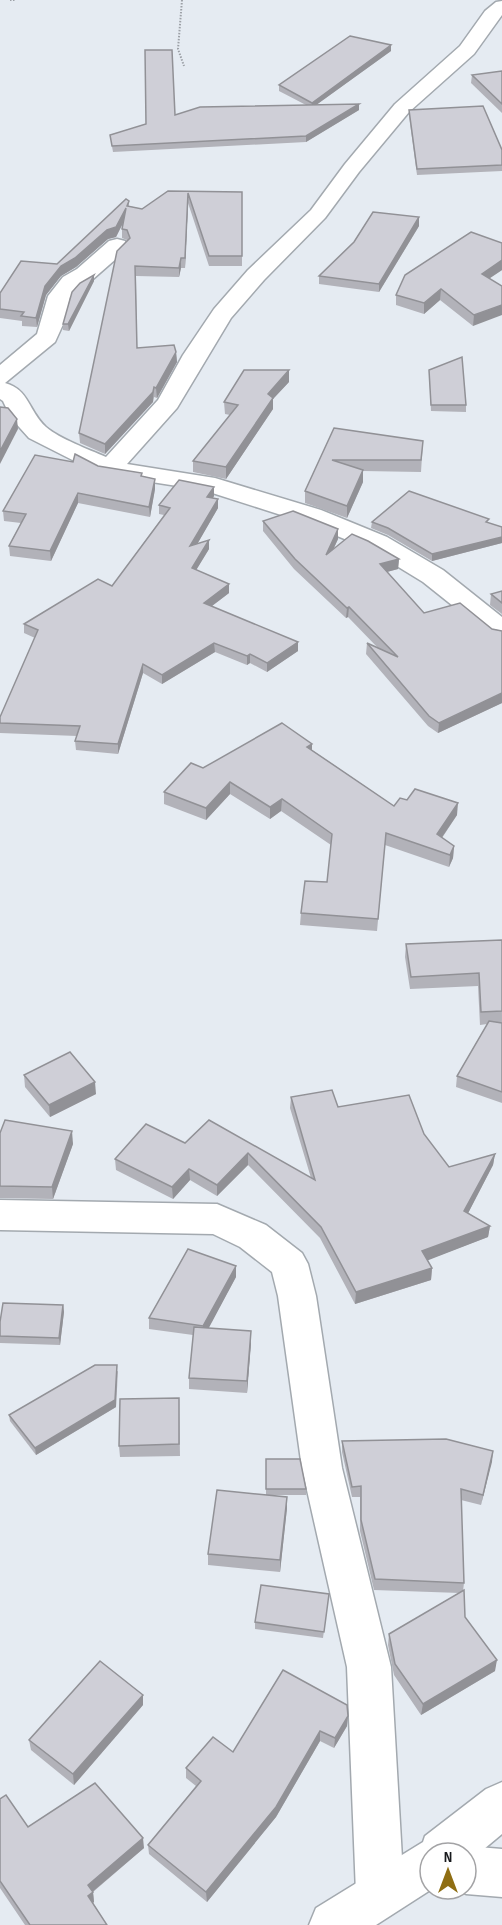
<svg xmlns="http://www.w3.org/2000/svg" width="502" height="1925" font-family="'Sofia Sans Condensed',sans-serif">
<rect width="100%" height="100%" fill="#e5ebf2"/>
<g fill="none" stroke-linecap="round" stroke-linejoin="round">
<defs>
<g id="street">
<path d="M502 1V15L474 54 409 112 359 172 325 218 264 280 231 318 177 408 127 464 215 478 321 510 387 537 443 570 502 617V639L492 637 423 582 369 549 303 522 203 490 100 474 29 438 11 418 3 401 0 399V365L37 334 48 296 63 277 77 269 109 241 117 239 125 241 128 246 125 251 93 279 79 287 70 297 65 320 55 342 5 383C30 390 28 411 46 427 60 439 88 449 106 457L158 400 183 355 214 309 248 270 311 210 345 164 395 104 460 46 485 11 496 2Z"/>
<polygon points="0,1200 217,1204 266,1225 302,1253 308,1264 316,1296 342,1468 391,1667 404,1893 397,1910 380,1917 363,1910 356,1893 347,1667 302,1468 278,1296 272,1272 240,1247 213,1234 0,1230"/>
<polygon points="466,1846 502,1849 502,1897 466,1894 455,1889 466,1889 466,1853 450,1853"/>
</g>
<polygon id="secondary" points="502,1782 502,1834 466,1864 466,1853 430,1853 430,1889 432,1889 376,1925 309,1925 316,1908 423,1842 425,1836 486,1789"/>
</defs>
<use href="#street" stroke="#a3a9af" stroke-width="3"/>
<use href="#secondary" stroke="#a3a9af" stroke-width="3"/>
<g stroke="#9da1a7" stroke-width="2" stroke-dasharray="1.5 1.5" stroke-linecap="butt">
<polyline points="10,0 15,0"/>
<polyline points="182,0 178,49 184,66"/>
</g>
<use href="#street" fill="#fff" fill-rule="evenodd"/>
<use href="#secondary" fill="#fff" fill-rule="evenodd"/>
</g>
<g fill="#b2b2b9">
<polygon points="391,51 316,105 359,110 306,142 113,152 110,135 175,115 306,105 279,91 279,85"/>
<polygon points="502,71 502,113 471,83 472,75"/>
<polygon points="409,110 502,150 502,171 417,175 409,116"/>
<polygon points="168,191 242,192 242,266 209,266 188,203 185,268 181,268 179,277 136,276 137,348 176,352 177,362 157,398 154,397 153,402 105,454 80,443 79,433 127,240 122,238 122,225 116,237 108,239 76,267 61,276 46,295 37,327 22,326 22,321 0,318 0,293 57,264 129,201 129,206 142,209"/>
<polygon points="419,217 419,226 379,292 319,284 319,276"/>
<polygon points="502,243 502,270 490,278 473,326 440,300 424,314 396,305 396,295"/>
<polygon points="94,275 94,281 69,331 63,330 63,324"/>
<polygon points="429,370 466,405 466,412 431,411"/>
<polygon points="289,382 273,399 273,409 226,479 193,472 193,461 230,415 225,414 224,402"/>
<polygon points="334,428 423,441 421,472 363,471 363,482 347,518 305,503 305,491"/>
<polygon points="98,466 155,479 155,489 150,517 78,503 51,561 10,556 9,546 21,523 4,521 3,511"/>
<polygon points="214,496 213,498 218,508 197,544 209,549 196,570 229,593 212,606 298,651 267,672 250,663 247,665 215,652 162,684 143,673 118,754 76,750 75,741 77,736 0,733 0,717 35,638 24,633 24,624 112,586 164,515 159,514 159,505"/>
<polygon points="263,521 338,529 338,539 333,550 399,559 398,569 387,572 424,613 502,631 502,703 438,733 428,726 366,654 367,643 379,649 348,617 346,618 294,569 263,531"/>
<polygon points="372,522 489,523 502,527 502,543 432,561 388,535 371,528"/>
<polygon points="502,591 502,614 490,605 491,594"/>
<polygon points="312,750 394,806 457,815 442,838 454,846 453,858 449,867 385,845 377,931 300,925 301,913 327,882 331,845 281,811 270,819 230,794 206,820 164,804 164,792 203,768"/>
<polygon points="502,940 502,1103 456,1087 457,1076 487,1024 480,1025 478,986 410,989 405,957 406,944"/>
<polygon points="24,1075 96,1094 50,1117 25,1087"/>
<polygon points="291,1097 338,1107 424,1134 449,1167 495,1154 493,1165 468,1213 490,1226 488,1237 427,1260 432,1268 431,1280 355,1304 320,1238 248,1165 217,1196 190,1180 173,1199 116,1170 115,1159 185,1143 209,1120 311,1178 290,1108"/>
<polygon points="0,1133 73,1144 53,1199 0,1198"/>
<polygon points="236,1266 236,1277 208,1328 251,1343 247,1393 189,1389 189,1378 193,1335 149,1329 149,1318"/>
<polygon points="63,1305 64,1312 60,1345 0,1343 0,1322"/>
<polygon points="118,1371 116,1407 36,1455 10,1421 9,1415"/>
<polygon points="179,1398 180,1456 120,1457 119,1446"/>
<polygon points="342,1441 493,1451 481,1505 461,1500 464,1583 463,1591 465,1617 495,1671 421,1715 394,1675 388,1645 389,1634 460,1593 374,1590 360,1531 360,1497 352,1497 342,1452"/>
<polygon points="266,1459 306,1489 306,1495 274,1495 287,1508 280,1572 208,1565 208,1554 266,1495"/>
<polygon points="328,1601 323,1638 255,1629 255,1622"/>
<polygon points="143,1705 74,1785 31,1750 29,1740"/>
<polygon points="348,1716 347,1726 334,1748 320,1741 276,1817 207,1902 149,1854 148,1845 196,1786 186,1778 186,1768"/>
<polygon points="0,1799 28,1827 144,1848 93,1892 94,1902 93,1903 107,1925 25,1925 0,1888"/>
</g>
<g fill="#919196">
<polygon points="391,45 391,51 312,108 312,103"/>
<polygon points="359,104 359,110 306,142 306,136"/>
<polygon points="188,193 188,203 185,268 185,258"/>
<polygon points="126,208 126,217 116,237 108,239 76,267 61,276 46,295 37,327 36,318 45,286 61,266"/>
<polygon points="419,217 419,226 379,292 379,284"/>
<polygon points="181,258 181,268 179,277 179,268"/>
<polygon points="502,260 502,270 481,284 482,274"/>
<polygon points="94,275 94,281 69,331 68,324"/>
<polygon points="441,289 440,300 424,314 424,303"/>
<polygon points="502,305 502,315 473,326 474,315"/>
<polygon points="176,352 177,362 157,398 156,388"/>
<polygon points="289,370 289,382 273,399 273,409 226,479 226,467 268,394"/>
<polygon points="154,387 153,402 105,454 105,444"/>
<polygon points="17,419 18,429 0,464 0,451"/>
<polygon points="363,470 363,482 347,518 347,506"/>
<polygon points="155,479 155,489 150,517 149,507"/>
<polygon points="214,487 214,496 208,506 207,497"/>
<polygon points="78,493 78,503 51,561 50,551"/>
<polygon points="218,499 218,508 191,555 190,546"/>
<polygon points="338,529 338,539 326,565 326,555"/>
<polygon points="502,537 502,543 432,561 432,554"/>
<polygon points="209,540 209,549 192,577 192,568"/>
<polygon points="399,559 398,569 379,574 380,564"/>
<polygon points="229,584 229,593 204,612 204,603"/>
<polygon points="349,607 348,617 346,618 347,608"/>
<polygon points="298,642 298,651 267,672 267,663"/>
<polygon points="214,643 215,652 162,684 162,675"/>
<polygon points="250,654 250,663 247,665 247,656"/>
<polygon points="143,664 143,673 118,754 118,744"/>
<polygon points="502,693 502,703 438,733 439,723"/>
<polygon points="312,744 312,756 307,747"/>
<polygon points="230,782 230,794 206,820 206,808"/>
<polygon points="282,799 281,811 270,819 270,807"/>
<polygon points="458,803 457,815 436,846 437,834"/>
<polygon points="454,846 453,858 449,867 450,855"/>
<polygon points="95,1082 96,1094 50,1117 49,1105"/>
<polygon points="72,1131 73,1144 53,1199 52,1187"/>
<polygon points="248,1153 248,1165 217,1196 217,1185"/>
<polygon points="495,1154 493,1165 463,1223 464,1211"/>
<polygon points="189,1169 190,1180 173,1199 172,1187"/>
<polygon points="490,1226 488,1237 421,1263 422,1251"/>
<polygon points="236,1266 236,1277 204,1337 203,1326"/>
<polygon points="432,1268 431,1280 355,1304 356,1292"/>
<polygon points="63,1305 64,1312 60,1345 59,1338"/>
<polygon points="251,1331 251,1343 247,1393 247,1381"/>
<polygon points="117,1365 116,1407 36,1455 35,1448"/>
<polygon points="493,1451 492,1462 481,1505 483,1495"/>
<polygon points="287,1497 287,1508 280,1572 280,1560"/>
<polygon points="497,1660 495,1671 421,1715 423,1704"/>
<polygon points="143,1695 143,1705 74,1785 73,1774"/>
<polygon points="348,1716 347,1726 334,1748 335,1738"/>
<polygon points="320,1731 320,1741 276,1817 207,1902 206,1892"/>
<polygon points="143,1838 144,1848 91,1893 93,1892 94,1902 89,1906 88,1896 88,1885"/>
</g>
<g fill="#cfcfd7" stroke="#919196" stroke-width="1.5">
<polygon points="350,36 391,45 312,103 279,85"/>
<polygon points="145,50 172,50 175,115 200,107 359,104 306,136 112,146 110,135 146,124"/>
<polygon points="502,71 502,104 472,75"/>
<polygon points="483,106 502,150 502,165 417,169 409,110"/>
<polygon points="168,191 242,192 242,256 209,256 188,193 185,258 181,258 179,268 135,266 137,348 174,345 176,352 156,388 154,387 153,392 105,444 79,433 117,251 130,238 127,230 122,229 126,208 116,227 107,230 75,258 61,266 45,286 36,318 21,316 24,312 0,309 0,293 21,261 57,264 126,199 129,201 127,206 142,209"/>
<polygon points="373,212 419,217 379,284 319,276 354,242"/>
<polygon points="471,232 502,243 502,260 482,274 502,286 502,305 474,315 441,289 424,303 396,295 405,275"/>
<polygon points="94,275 68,324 63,324 72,292 80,283"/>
<polygon points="462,357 466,405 431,405 429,370"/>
<polygon points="244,370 289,370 268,394 273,398 226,467 193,461 238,405 224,402"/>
<polygon points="0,407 8,408 17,419 0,451"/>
<polygon points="334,428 423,441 421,460 332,460 363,470 347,506 305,491"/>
<polygon points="75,454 98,466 142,473 141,476 155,479 149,507 78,493 50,551 9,546 26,514 3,511 35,455 73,462"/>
<polygon points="179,480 214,487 207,497 218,499 190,546 209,540 192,568 229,584 204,603 298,642 267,663 250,654 247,656 214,643 162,675 143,664 118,744 75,741 80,726 0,723 0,717 38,630 24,624 98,579 112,586 170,508 159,505"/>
<polygon points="409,491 489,519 486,522 502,527 502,537 432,554 388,528 372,522"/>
<polygon points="293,511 338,529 326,555 352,534 368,541 399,559 380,564 424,613 460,603 492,629 502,631 502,693 439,723 429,716 367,643 398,657 349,607 347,608 295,559 263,521"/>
<polygon points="502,591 502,603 491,594"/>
<polygon points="282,723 312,744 307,747 394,806 400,798 407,800 415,789 458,803 437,834 454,846 450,855 386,833 378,919 301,913 305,881 327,882 332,834 282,799 270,807 230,782 206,808 164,792 191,763 203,768"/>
<polygon points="502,940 502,1011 481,1012 479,973 411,977 406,944"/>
<polygon points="489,1021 502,1023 502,1092 457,1076"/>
<polygon points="70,1052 95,1082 49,1105 24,1075"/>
<polygon points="332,1090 338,1107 409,1095 424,1134 449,1167 495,1154 464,1211 490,1226 422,1251 432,1268 356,1292 321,1227 248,1153 217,1185 189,1169 172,1187 115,1159 146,1124 185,1143 209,1120 315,1180 291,1097"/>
<polygon points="5,1120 72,1131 52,1187 0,1186 0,1133"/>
<polygon points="188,1249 236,1266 203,1326 149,1318"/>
<polygon points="3,1303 63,1305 59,1338 0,1336 0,1322"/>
<polygon points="194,1327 251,1331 247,1381 189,1378"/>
<polygon points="95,1365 117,1365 115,1400 35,1448 9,1415"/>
<polygon points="179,1398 179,1444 119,1446 120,1399"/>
<polygon points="446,1439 493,1451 483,1495 461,1489 464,1583 375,1579 361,1520 361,1486 352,1487 342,1441"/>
<polygon points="266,1459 300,1459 306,1489 266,1489"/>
<polygon points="217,1490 287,1497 280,1560 208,1554"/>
<polygon points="261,1585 329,1594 324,1632 255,1622"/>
<polygon points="464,1590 465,1617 497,1660 423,1704 395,1664 389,1634"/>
<polygon points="100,1661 143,1695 73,1774 29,1740"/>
<polygon points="283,1670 347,1705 348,1716 335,1738 320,1731 276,1807 206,1892 148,1845 201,1781 186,1768 213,1737 233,1752"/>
<polygon points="95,1783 143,1838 88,1885 93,1892 88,1896 107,1925 30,1925 0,1881 0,1799 6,1795 28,1827"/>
</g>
<g transform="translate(448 1871)"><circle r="28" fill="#ffffff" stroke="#a3a3a5" stroke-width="1.5"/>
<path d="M0-4.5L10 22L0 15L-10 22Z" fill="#8f6e13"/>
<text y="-9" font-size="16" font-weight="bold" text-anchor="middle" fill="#181a1d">N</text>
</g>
</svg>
